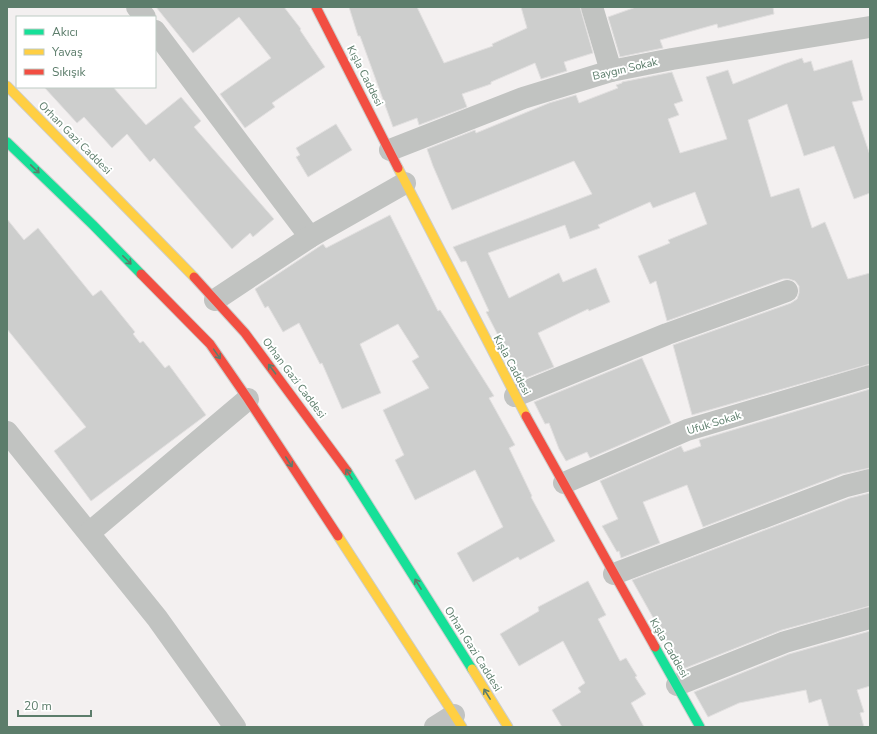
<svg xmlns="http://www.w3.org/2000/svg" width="877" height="734" font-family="'Nunito Sans',sans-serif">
<rect width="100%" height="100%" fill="#f3f0f0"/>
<g fill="#cdcecd" stroke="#e2e0e0">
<polygon points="156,7 284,7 301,29 300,30 325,67 272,103 275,107 245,128 220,94 271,58 239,17 193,53"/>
<polygon points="349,7 417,7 444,63 493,46 492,44 527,28 521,7 580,7 593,53 564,62 567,71 541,79 535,63 491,82 491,84 462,94 467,107 419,125 417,118 393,127 360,36 358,36"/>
<polygon points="636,7 773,7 774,14 718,28 717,24 660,40 663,48 620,57 608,17"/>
<polygon points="802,58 804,63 811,61 814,71 852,60 863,100 852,102 870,155 870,193 854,199 834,146 804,156 787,104 748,120 771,197 799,188 812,228 825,222 848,279 870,273 870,364 692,415 673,345 791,303 797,299 799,293 799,286 795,281 789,279 783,279 667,321 656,281 650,284 638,256 670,243 668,240 707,224 695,192 653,208 650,202 598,225 600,228 570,239 565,225 488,253 509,298 559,273 563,282 596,268 610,302 589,311 588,309 538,333 554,367 521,380 486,312 489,311 466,261 461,262 453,247 592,194 574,161 452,210 433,166 427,149 475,130 476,133 549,103 576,95 579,103 618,88 616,85 622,83 622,82 672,72 683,101 674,104 679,115 668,119 680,153 727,139 706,77 728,70 733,84 784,64"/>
<polygon points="44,87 113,87 146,125 181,97 201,121 194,127 274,219 253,237 250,233 232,249 154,158 150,162 127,134 112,148 84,117 77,123"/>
<polygon points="336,124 352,150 308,177 296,157 300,155 296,148"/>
<polygon points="390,215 438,311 440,310 494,396 489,398 515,445 509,448 532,496 531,497 555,541 520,560 518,557 473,582 457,553 503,527 475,470 415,500 395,460 404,455 383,410 429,388 412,361 419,357 398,324 360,344 381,393 342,409 322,363 320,364 299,323 283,332 268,306 265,308 255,289 323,244 326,248"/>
<polygon points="7,219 24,240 38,228 93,296 101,290 135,332 133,334 140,343 143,341 165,368 169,365 206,415 91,501 54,451 86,427 7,329"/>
<polygon points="642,358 671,423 590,458 587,452 566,461 559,449 549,423 545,424 534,402"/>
<polygon points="870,389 870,468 842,474 703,527 687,485 643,502 660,543 621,558 619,551 617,552 602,526 618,519 600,481 681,446 684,452 701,446 699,440"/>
<polygon points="870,493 870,606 782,630 683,669 677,654 674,655 632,580 850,498"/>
<polygon points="588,581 606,615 598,619 620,661 626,658 637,676 635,677 646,694 631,703 644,727 562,727 552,710 581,692 578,688 585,683 563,641 519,666 500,634 539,611 538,607"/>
<polygon points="870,631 870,686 857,690 864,712 860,713 864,727 829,727 821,699 809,703 806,690 739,703 708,717 694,692 789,654"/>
</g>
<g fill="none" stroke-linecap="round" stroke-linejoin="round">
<defs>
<g id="fast">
<polyline points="7,142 93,225 141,274"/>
<polyline points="347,471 472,669"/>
<polyline points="655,647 700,727"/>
</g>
<g id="slow">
<polyline points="7,86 194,277"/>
<polyline points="398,168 526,416"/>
<polyline points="338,536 462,727"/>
<polyline points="472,669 508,727"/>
</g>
<g id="jam">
<polyline points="316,7 398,168"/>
<polyline points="141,274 210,344 248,399 338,536"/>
<polyline points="194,277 245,333 347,471"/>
<polyline points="526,416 655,647"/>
</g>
</defs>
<use href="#fast" stroke="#cccecc" stroke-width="11"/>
<use href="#slow" stroke="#cccecc" stroke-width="11"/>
<use href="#jam" stroke="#cccecc" stroke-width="11"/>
<g stroke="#c1c3c1" stroke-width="22">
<polyline points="137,7 145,17"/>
<polyline points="592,7 611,71"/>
<polyline points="155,31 310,237"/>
<polyline points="390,150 523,98 611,71 672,59 870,27"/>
<polyline points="215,300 310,237 405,183"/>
<polyline points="515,396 667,334 787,291"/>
<polyline points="7,432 157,618 235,727"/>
<polyline points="564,483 687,430 870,376"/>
<polyline points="89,533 248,399"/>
<polyline points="614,574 846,486 870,480"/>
<polyline points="677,685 785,642 870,618"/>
<polyline points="435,727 454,715"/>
</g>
<use href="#fast" stroke="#16e098" stroke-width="9"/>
<use href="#slow" stroke="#ffcf43" stroke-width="9"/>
<use href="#jam" stroke="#f24e42" stroke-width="9"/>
</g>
<defs><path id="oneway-shaft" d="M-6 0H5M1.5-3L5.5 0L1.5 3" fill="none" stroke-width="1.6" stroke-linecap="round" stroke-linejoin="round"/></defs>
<g stroke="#5c7d6b">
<use href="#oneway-shaft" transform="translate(35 169) rotate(44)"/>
<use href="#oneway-shaft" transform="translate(127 260) rotate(45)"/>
<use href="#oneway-shaft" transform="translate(217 354) rotate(55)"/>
<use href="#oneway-shaft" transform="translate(272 369) rotate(-127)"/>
<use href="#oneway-shaft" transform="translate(289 462) rotate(57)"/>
<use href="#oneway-shaft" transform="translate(349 474) rotate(-122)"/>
<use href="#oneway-shaft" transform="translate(418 584) rotate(-122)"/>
<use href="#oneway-shaft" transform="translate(487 694) rotate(-122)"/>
</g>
<g text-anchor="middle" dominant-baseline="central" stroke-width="4" stroke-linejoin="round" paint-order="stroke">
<g font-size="11" fill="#5c7d6b" stroke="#fff">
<text transform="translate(625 69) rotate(-13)">Baygın Sokak</text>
<text transform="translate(365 76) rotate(63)">Kışla Caddesi</text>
<text transform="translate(75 138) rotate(45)">Orhan Gazi Caddesi</text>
<text transform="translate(512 365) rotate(62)">Kışla Caddesi</text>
<text transform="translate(294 378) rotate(53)">Orhan Gazi Caddesi</text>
<text transform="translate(714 423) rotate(-17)">Ufuk Sokak</text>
<text transform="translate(669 648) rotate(60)">Kışla Caddesi</text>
<text transform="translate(473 649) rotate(58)">Orhan Gazi Caddesi</text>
</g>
</g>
<rect width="877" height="734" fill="none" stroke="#5c7d6b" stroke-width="16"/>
<rect x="16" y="16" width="140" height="72" fill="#ffffff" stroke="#becbc4"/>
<rect x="24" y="29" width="20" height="6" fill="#16e098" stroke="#becbc4"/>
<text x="52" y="36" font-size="12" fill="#5c7d6b">Akıcı</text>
<rect x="24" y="49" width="20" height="6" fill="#ffcf43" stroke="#becbc4"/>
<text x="52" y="56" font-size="12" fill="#5c7d6b">Yavaş</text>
<rect x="24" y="69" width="20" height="6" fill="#f24e42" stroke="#becbc4"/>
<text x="52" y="76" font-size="12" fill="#5c7d6b">Sıkışık</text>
<path d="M18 710v6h73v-6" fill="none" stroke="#5c7d6b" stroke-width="2"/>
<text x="24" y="710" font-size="12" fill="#5c7d6b" stroke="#ffffff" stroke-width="3" paint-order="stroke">20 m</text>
</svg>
